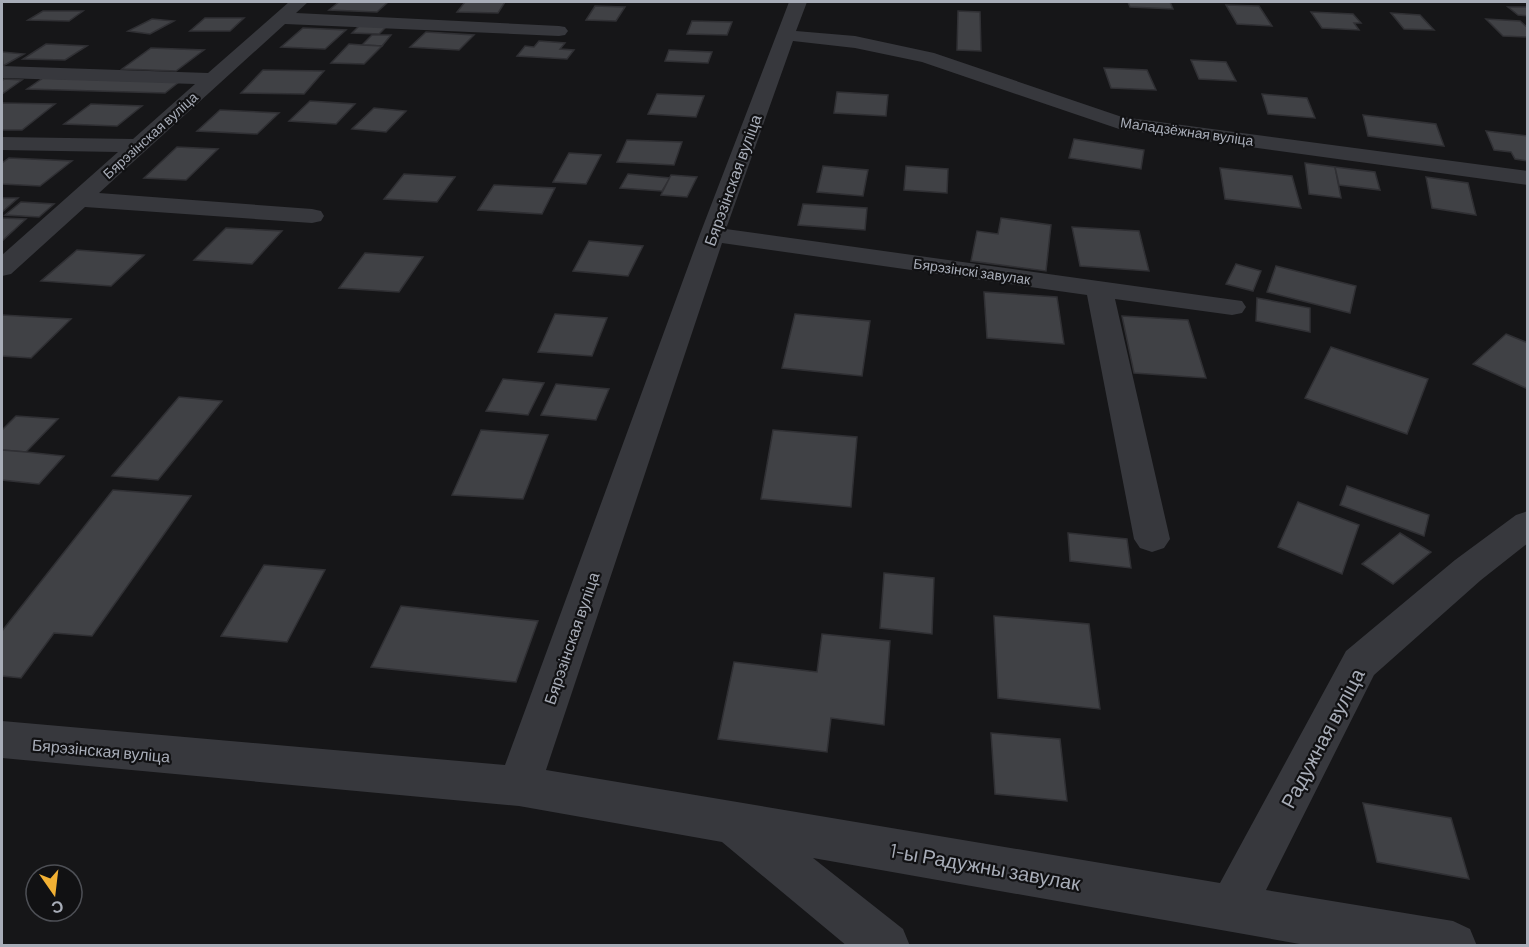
<svg xmlns="http://www.w3.org/2000/svg" width="1529" height="947" font-family="Barlow,sans-serif">
<rect width="100%" height="100%" fill="#161618"/>
<g fill="#404145" stroke="#303034" stroke-width="1.5">
<polygon points="339,2 388,2 377,12 329,10"/>
<polygon points="465,2 505,2 498,13 457,12"/>
<polygon points="1128,2 1170,2 1173,9 1130,7"/>
<polygon points="1226,5 1259,6 1272,26 1237,24"/>
<polygon points="595,6 625,7 616,21 586,20"/>
<polygon points="1508,7 1528,7 1528,16 1518,15"/>
<polygon points="43,11 83,11 69,21 28,20"/>
<polygon points="958,11 980,12 981,51 957,50"/>
<polygon points="1311,12 1353,14 1361,23 1354,23 1359,30 1322,28"/>
<polygon points="1391,13 1420,15 1434,30 1404,29"/>
<polygon points="205,18 244,18 230,31 190,31"/>
<polygon points="152,19 174,21 150,34 128,31"/>
<polygon points="1486,19 1520,21 1528,28 1528,37 1503,36"/>
<polygon points="692,21 732,22 727,35 687,34"/>
<polygon points="361,24 388,25 379,34 352,33"/>
<polygon points="303,28 346,30 325,49 281,47"/>
<polygon points="426,32 474,35 459,50 410,47"/>
<polygon points="372,35 391,35 382,46 362,45"/>
<polygon points="539,41 565,43 560,49 574,50 567,59 517,56 525,46 534,47"/>
<polygon points="46,44 87,46 65,60 23,59"/>
<polygon points="349,44 362,45 382,46 364,64 331,63"/>
<polygon points="151,48 204,50 176,71 122,69"/>
<polygon points="669,50 712,52 708,63 665,61"/>
<polygon points="2,52 24,54 3,66"/>
<polygon points="1191,60 1226,62 1236,81 1199,79"/>
<polygon points="1104,68 1147,70 1156,90 1111,88"/>
<polygon points="263,70 324,71 304,94 241,93"/>
<polygon points="43,78 179,82 165,93 27,89"/>
<polygon points="4,79 22,80 2,94 2,81"/>
<polygon points="837,92 888,95 886,116 834,113"/>
<polygon points="657,94 704,96 696,117 648,114"/>
<polygon points="1262,94 1307,98 1315,118 1268,114"/>
<polygon points="310,101 355,104 336,124 289,121"/>
<polygon points="2,103 55,104 22,130 2,130"/>
<polygon points="91,104 142,106 117,126 64,124"/>
<polygon points="374,108 406,111 386,132 352,129"/>
<polygon points="220,110 279,113 257,134 197,131"/>
<polygon points="1363,115 1436,124 1444,146 1368,136"/>
<polygon points="1486,131 1528,136 1528,161 1515,159 1511,152 1494,150"/>
<polygon points="1074,139 1144,150 1141,169 1069,158"/>
<polygon points="627,140 682,142 674,165 617,162"/>
<polygon points="177,147 218,149 186,180 144,178"/>
<polygon points="569,153 601,155 586,184 553,182"/>
<polygon points="9,158 72,161 40,186 2,184 2,163"/>
<polygon points="1305,163 1335,167 1341,198 1309,194"/>
<polygon points="823,166 868,170 863,196 817,192"/>
<polygon points="906,166 948,169 947,193 904,190"/>
<polygon points="1335,167 1375,172 1380,190 1339,185"/>
<polygon points="1220,168 1292,176 1301,208 1225,199"/>
<polygon points="404,174 455,177 437,202 384,199"/>
<polygon points="628,174 670,178 662,191 620,188"/>
<polygon points="671,175 697,177 687,197 661,195"/>
<polygon points="1426,177 1468,183 1476,215 1432,208"/>
<polygon points="494,185 555,188 542,214 478,210"/>
<polygon points="2,198 18,198 2,212"/>
<polygon points="21,202 54,204 39,217 5,215"/>
<polygon points="803,204 867,208 865,230 798,225"/>
<polygon points="2,218 26,219 2,241"/>
<polygon points="1001,218 1051,225 1046,271 971,261 977,231 998,234"/>
<polygon points="1072,227 1139,231 1149,271 1080,266"/>
<polygon points="226,228 282,231 252,264 194,260"/>
<polygon points="589,241 643,246 628,276 573,271"/>
<polygon points="77,250 144,255 111,286 41,281"/>
<polygon points="365,253 423,257 399,292 339,288"/>
<polygon points="1236,264 1261,271 1253,291 1226,284"/>
<polygon points="1276,266 1356,286 1350,313 1267,292"/>
<polygon points="984,292 1057,297 1064,344 987,338"/>
<polygon points="1257,298 1310,308 1310,332 1256,321"/>
<polygon points="555,314 607,318 592,356 538,352"/>
<polygon points="795,314 870,321 862,376 782,368"/>
<polygon points="2,315 71,319 31,358 2,356"/>
<polygon points="1122,316 1188,320 1206,378 1134,373"/>
<polygon points="1506,334 1528,343 1528,389 1473,364"/>
<polygon points="1331,347 1428,379 1407,434 1305,398"/>
<polygon points="503,379 544,383 528,415 486,411"/>
<polygon points="556,384 609,389 596,420 541,415"/>
<polygon points="179,397 222,401 158,480 112,476"/>
<polygon points="16,416 58,419 26,452 2,450 2,430"/>
<polygon points="481,430 548,435 523,499 452,495"/>
<polygon points="773,430 857,437 851,507 761,499"/>
<polygon points="2,450 26,452 64,456 39,484 2,480"/>
<polygon points="1347,486 1429,515 1424,536 1340,505"/>
<polygon points="113,490 191,496 92,636 54,633 21,678 2,676 2,631"/>
<polygon points="1298,502 1359,525 1342,574 1278,547"/>
<polygon points="1068,533 1127,539 1131,568 1070,561"/>
<polygon points="1400,533 1431,552 1393,584 1362,564"/>
<polygon points="264,565 325,570 287,642 221,636"/>
<polygon points="884,573 934,578 932,634 880,628"/>
<polygon points="401,606 538,621 516,682 371,667"/>
<polygon points="994,616 1089,624 1100,709 998,698"/>
<polygon points="822,634 890,641 884,725 831,718 827,752 718,739 734,662 817,672"/>
<polygon points="991,733 1060,739 1067,801 995,794"/>
<polygon points="1363,803 1451,818 1469,879 1377,862"/>
</g>
<g fill="none" stroke-linecap="round" stroke-linejoin="round">
<g fill="#37383d" fill-rule="evenodd">
<polygon points="289,2 308,2 296,13 559,26 565,27 568,31 565,35 559,36 285,24 99,193 312,209 321,211 324,216 321,221 312,223 85,207 11,274 2,276 2,255 118,152 2,150 2,137 133,139 195,84 2,78 2,66 208,73"/>
<polygon points="789,2 807,2 796,31 855,36 934,53 1122,117 1528,171 1528,185 1119,129 922,62 855,48 793,41 726,229 1242,301 1246,307 1242,313 1232,315 1115,299 1170,539 1164,548 1152,552 1140,548 1134,539 1087,295 722,243 546,770 1220,883 1346,651 1455,560 1516,515 1528,511 1528,543 1481,580 1374,675 1266,890 1453,921 1470,929 1477,946 1311,946 813,858 903,929 910,946 847,946 722,842 519,806 2,758 2,721 505,765 700,234"/>
</g>
</g>
<g text-anchor="middle" dominant-baseline="central" stroke-width="4.5" stroke-linejoin="round" paint-order="stroke">
<g font-size="14" fill="#a8adb8" stroke="#111113">
<text transform="translate(1187 131) rotate(8)">Маладзёжная вуліца</text>
<text transform="translate(150 135) rotate(-42)">Бярэзінская вуліца</text>
<text transform="translate(972 271) rotate(8)">Бярэзінскі завулак</text>
</g>
<g font-size="16" fill="#a8adb8" stroke="#111113">
<text transform="translate(732 180) rotate(-70)">Бярэзінская вуліца</text>
<text transform="translate(571 638) rotate(-71)">Бярэзінская вуліца</text>
<text transform="translate(101 750) rotate(5)">Бярэзінская вуліца</text>
</g>
<g font-size="20" fill="#a8adb8" stroke="#111113">
<text transform="translate(1322 738) rotate(-62)">Радужная вуліца</text>
<text transform="translate(985 866) rotate(10)">1-ы Радужны завулак</text>
</g>
</g>
<rect width="1529" height="947" fill="none" stroke="#a8adb8" stroke-width="6"/>
<g transform="translate(54 893) rotate(166)"><circle r="28" fill="#111113" stroke="#4d4f55" stroke-width="1.5"/>
<path d="M0-4.5L10 22L0 15L-10 22Z" fill="#f2b134"/>
<text y="-9" font-size="16" font-weight="bold" text-anchor="middle" fill="#a8adb8">С</text>
</g>
</svg>
